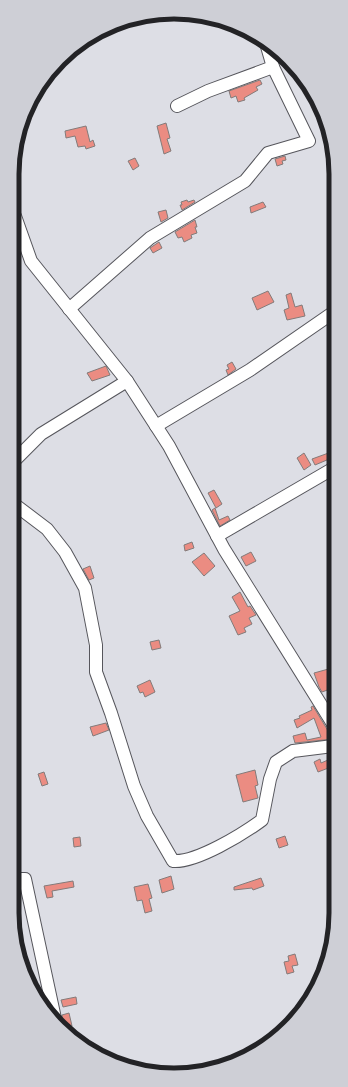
<svg xmlns="http://www.w3.org/2000/svg" width="348" height="1087" font-family="'Space Grotesk',sans-serif">
<rect width="100%" height="100%" fill="#dddee5"/>
<g fill="#eb8c82" stroke="#837b7a">
<polygon points="260,80 262,84 256,87 258,90 244,98 245,100 238,102 236,96 231,98 229,91"/>
<polygon points="166,123 170,138 167,139 171,151 164,154 157,126"/>
<polygon points="86,126 90,142 93,140 95,146 86,149 85,146 78,147 75,136 66,138 65,131"/>
<polygon points="285,156 286,160 282,161 283,164 277,166 275,159"/>
<polygon points="135,158 139,166 133,170 128,161"/>
<polygon points="187,200 188,202 194,200 195,202 182,210 180,205 182,205 181,202"/>
<polygon points="263,202 266,207 251,213 250,207"/>
<polygon points="166,210 168,218 161,222 158,212"/>
<polygon points="195,220 197,227 195,227 197,233 191,235 192,238 184,242 182,237 178,238 175,232"/>
<polygon points="159,242 162,248 153,253 150,248"/>
<polygon points="268,291 274,302 257,310 252,298"/>
<polygon points="291,293 295,307 302,305 305,316 287,320 284,310 289,308 286,295"/>
<polygon points="232,362 236,369 228,375 226,370 229,369 227,365"/>
<polygon points="106,366 110,375 92,381 87,373"/>
<polygon points="334,451 334,457 315,465 312,459"/>
<polygon points="304,453 311,465 304,470 297,458"/>
<polygon points="214,490 222,504 216,508 208,493"/>
<polygon points="215,508 219,520 228,516 230,520 220,526 212,510"/>
<polygon points="192,542 194,548 185,551 184,545"/>
<polygon points="251,552 256,561 246,566 241,557"/>
<polygon points="204,553 215,566 204,576 192,562"/>
<polygon points="90,566 94,578 89,580 83,569"/>
<polygon points="240,592 248,607 250,606 256,615 249,618 252,624 244,628 246,632 238,635 229,616 240,611 232,597"/>
<polygon points="159,640 161,648 152,650 150,642"/>
<polygon points="332,668 333,672 333,688 322,692 319,687 314,673"/>
<polygon points="150,680 155,692 145,697 143,692 140,693 137,686"/>
<polygon points="313,706 333,739 295,743 293,736 305,733 307,740 321,737 314,718 297,728 294,720 300,718 299,716 312,710 311,707"/>
<polygon points="106,723 109,730 93,736 90,727"/>
<polygon points="320,759 321,763 328,760 331,767 318,772 314,762"/>
<polygon points="255,770 258,785 255,786 258,798 243,802 236,775"/>
<polygon points="44,772 48,784 42,786 38,774"/>
<polygon points="285,836 288,845 279,848 276,839"/>
<polygon points="80,837 81,846 74,847 73,838"/>
<polygon points="171,876 174,889 162,893 159,880"/>
<polygon points="261,878 264,886 253,890 252,888 234,890 234,887"/>
<polygon points="73,881 74,887 52,891 53,897 47,898 44,886"/>
<polygon points="148,884 152,898 149,899 152,911 145,913 142,900 137,901 134,887"/>
<polygon points="295,954 298,965 292,966 294,972 287,974 284,962 289,961 288,956"/>
<polygon points="76,997 77,1004 63,1007 61,1000"/>
<polygon points="69,1013 72,1026 63,1028 62,1027 63,1022 62,1015"/>
</g>
<g fill="none" stroke-linecap="round" stroke-linejoin="round">
<defs>
<g id="minor">
<polyline points="177,106 208,91 273,67"/>
<polyline points="15,216 31,261 127,381 169,446 224,549 333,724"/>
<polyline points="69,309 150,238 245,181 268,153 309,141 273,67 266,43"/>
<polyline points="156,426 250,370 334,312"/>
<polyline points="14,461 41,434 127,381"/>
<path d="M14 504 47 529 65 552 85 588 96 645V672L111 713 134 786 147 816 173 861C196 863 243 834 262 820L270 779 276 762 293 751 333 746"/>
<polyline points="217,536 334,468"/>
<polyline points="12,879 25,879 56,1023"/>
</g>
</defs>
<use href="#minor" stroke="#56565c" stroke-width="14"/>
<use href="#minor" stroke="#fff" stroke-width="12"/>
</g>
<path d="M0 0H348V1087H0ZM174 19H174A155 155 0 0 1 329 174V913A155 155 0 0 1 174 1068H174A155 155 0 0 1 19 913V174A155 155 0 0 1 174 19Z" fill="#cecfd6" fill-rule="evenodd"/>
<path fill="none" stroke="#232326" stroke-width="5" d="M174 19H174A155 155 0 0 1 329 174V913A155 155 0 0 1 174 1068H174A155 155 0 0 1 19 913V174A155 155 0 0 1 174 19Z"/>
</svg>
